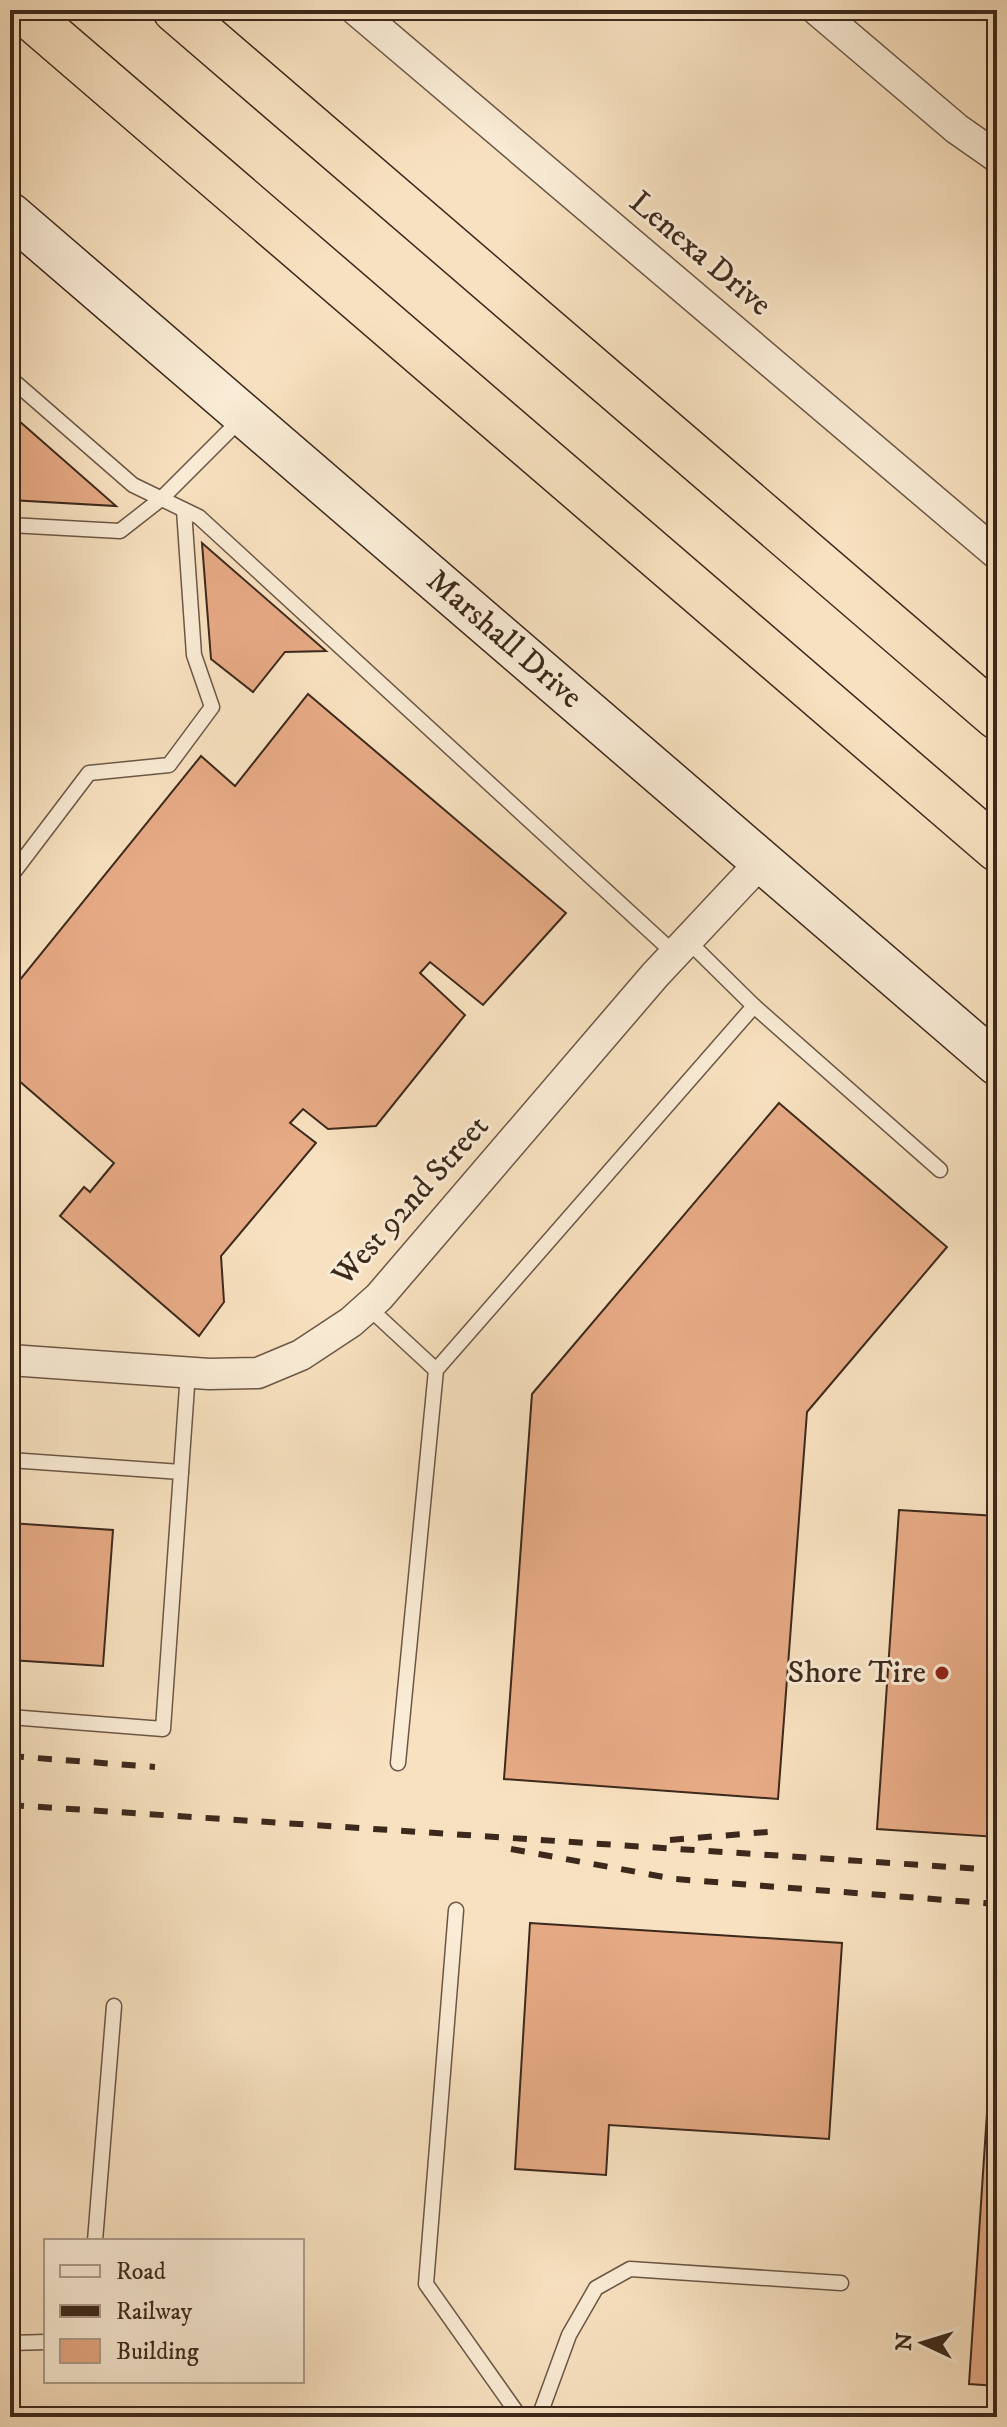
<svg xmlns="http://www.w3.org/2000/svg" width="1007" height="2427" font-family="'IM FELL DW Pica',serif">
<rect width="100%" height="100%" fill="#f8e1c0"/>
<filter id="stains"><feTurbulence type="fractalNoise" baseFrequency=".0025" numOctaves="4"/><feColorMatrix values="0 0 0 0 .2 0 0 0 0 .09 0 0 0 0 .02 0 0 0 .5 -.17"/></filter>
<radialGradient id="worn" r=".72"><stop offset=".6" stop-color="#630" stop-opacity="0"/><stop offset="1" stop-color="#630" stop-opacity=".3"/></radialGradient>
<g fill="#e6aa85" stroke="#3d291c" stroke-width="2">
<polygon points="10,413 116,506 10,500"/>
<polygon points="202,543 326,651 285,652 253,692 211,659"/>
<polygon points="308,694 566,913 483,1005 430,962 420,973 465,1015 376,1126 328,1129 303,1109 290,1123 316,1143 221,1256 224,1302 199,1336 60,1216 84,1187 90,1192 114,1163 10,1073 10,992 201,756 235,786"/>
<polygon points="779,1103 947,1247 807,1412 778,1799 504,1779 532,1394"/>
<polygon points="899,1510 997,1516 997,1837 877,1829"/>
<polygon points="10,1523 113,1530 103,1666 10,1660"/>
<polygon points="530,1923 842,1943 829,2139 609,2125 606,2175 515,2169"/>
<polygon points="997,1962 997,2386 969,2384"/>
</g>
<g fill="none" stroke-linecap="round" stroke-linejoin="round">
<defs>
<g id="lane">
<polyline points="10,378 133,485 199,517 675,954"/>
<polyline points="10,525 120,531 161,499 241,419"/>
<polyline points="10,877 89,773 169,765 212,707 194,655 184,510"/>
<polyline points="688,941 754,1006"/>
<polyline points="368,1307 436,1370"/>
<polyline points="10,1460 181,1472"/>
<polyline points="10,1717 163,1729 188,1372"/>
<polyline points="398,1763 436,1370 754,1006 940,1170"/>
<polyline points="456,1910 426,2284 520,2417"/>
<polyline points="95,2241 114,2006"/>
<polyline points="10,2343 46,2342"/>
<polyline points="539,2417 569,2335 596,2288 630,2269 841,2283"/>
</g>
<g id="street">
<polyline points="356,10 997,554"/>
<polyline points="817,10 957,129 997,157"/>
<polyline points="10,1360 209,1374 258,1373 301,1355 351,1322 379,1297 655,975 760,863"/>
</g>
<g id="secondary">
<path id="s1" d="M10 214 997 1064"/>
</g>
<g id="highway">
<polyline points="22,10 997,849"/>
<polyline points="175,10 997,717"/>
</g>
</defs>
<use href="#lane" stroke="#6c5745" stroke-width="17"/>
<use href="#street" stroke="#6c5745" stroke-width="33"/>
<use href="#secondary" stroke="#3d291c" stroke-width="45"/>
<use href="#highway" stroke="#3d291c" stroke-width="47"/>
<use href="#lane" stroke="#faecd6" stroke-width="14"/>
<use href="#street" stroke="#faecd6" stroke-width="30"/>
<use href="#secondary" stroke="#faecd6" stroke-width="42"/>
<use href="#highway" stroke="#f8e1c0" stroke-width="44"/>
<g stroke="#3d291c" stroke-width="6" stroke-dasharray="14 14" stroke-linecap="butt">
<polyline points="10,1756 155,1767"/>
<polyline points="10,1805 997,1870"/>
<polyline points="670,1840 779,1831"/>
<polyline points="511,1849 675,1879 997,1904"/>
</g>
</g>
<circle fill="#8f2418" stroke="#faecd6" stroke-width="3" cx="942" cy="1673" r="8"/>
<g text-anchor="middle" dominant-baseline="central" stroke-width="6" stroke-linejoin="round" paint-order="stroke">
<g font-size="32" fill="#3d291c" stroke="#faecd6">
<text transform="translate(700 254) rotate(40)">Lenexa Drive</text>
<text stroke="none"><textPath href="#s1" startOffset="652">Marshall Drive</textPath></text>
<text transform="translate(411 1201) rotate(-48)">West 92nd Street</text>
</g>
<g font-size="32" fill="#3d291c" stroke="#faecd6" text-anchor="end">
<text x="926" y="1673">Shore Tire</text>
</g>
</g>
<rect width="1007" height="2427" fill="none" stroke="#f8e1c0" stroke-width="40"/>
<rect x="12" y="12" width="983" height="2403" fill="none" stroke="#3d291c" stroke-width="4"/>
<rect x="20" y="20" width="967" height="2387" fill="none" stroke="#3d291c" stroke-width="2"/>
<rect x="44" y="2239" width="260" height="144" fill="#faecd6" stroke="#ae9e8c" stroke-width="2"/>
<rect x="60" y="2265" width="40" height="12" fill="#faecd6" stroke="#ae9e8c" stroke-width="2"/>
<text x="116" y="2279" font-size="24" fill="#3d291c">Road</text>
<rect x="60" y="2305" width="40" height="12" fill="#3d291c" stroke="#ae9e8c" stroke-width="2"/>
<text x="116" y="2319" font-size="24" fill="#3d291c">Railway</text>
<rect x="60" y="2339" width="40" height="24" fill="#e6aa85" stroke="#ae9e8c" stroke-width="2"/>
<text x="116" y="2359" font-size="24" fill="#3d291c">Building</text>
<g transform="translate(923 2343) rotate(274)" stroke="#faecd6" stroke-width="6" paint-order="stroke">
<path d="M0-6L14 30L0 20L-14 30Z" fill="#3d291c"/>
<text y="-12" font-size="22" font-weight="bold" text-anchor="middle" fill="#3d291c">N</text>
</g>
<rect width="100%" height="100%" filter="url(#stains)"/>
<rect width="100%" height="100%" fill="url(#worn)"/>
</svg>
